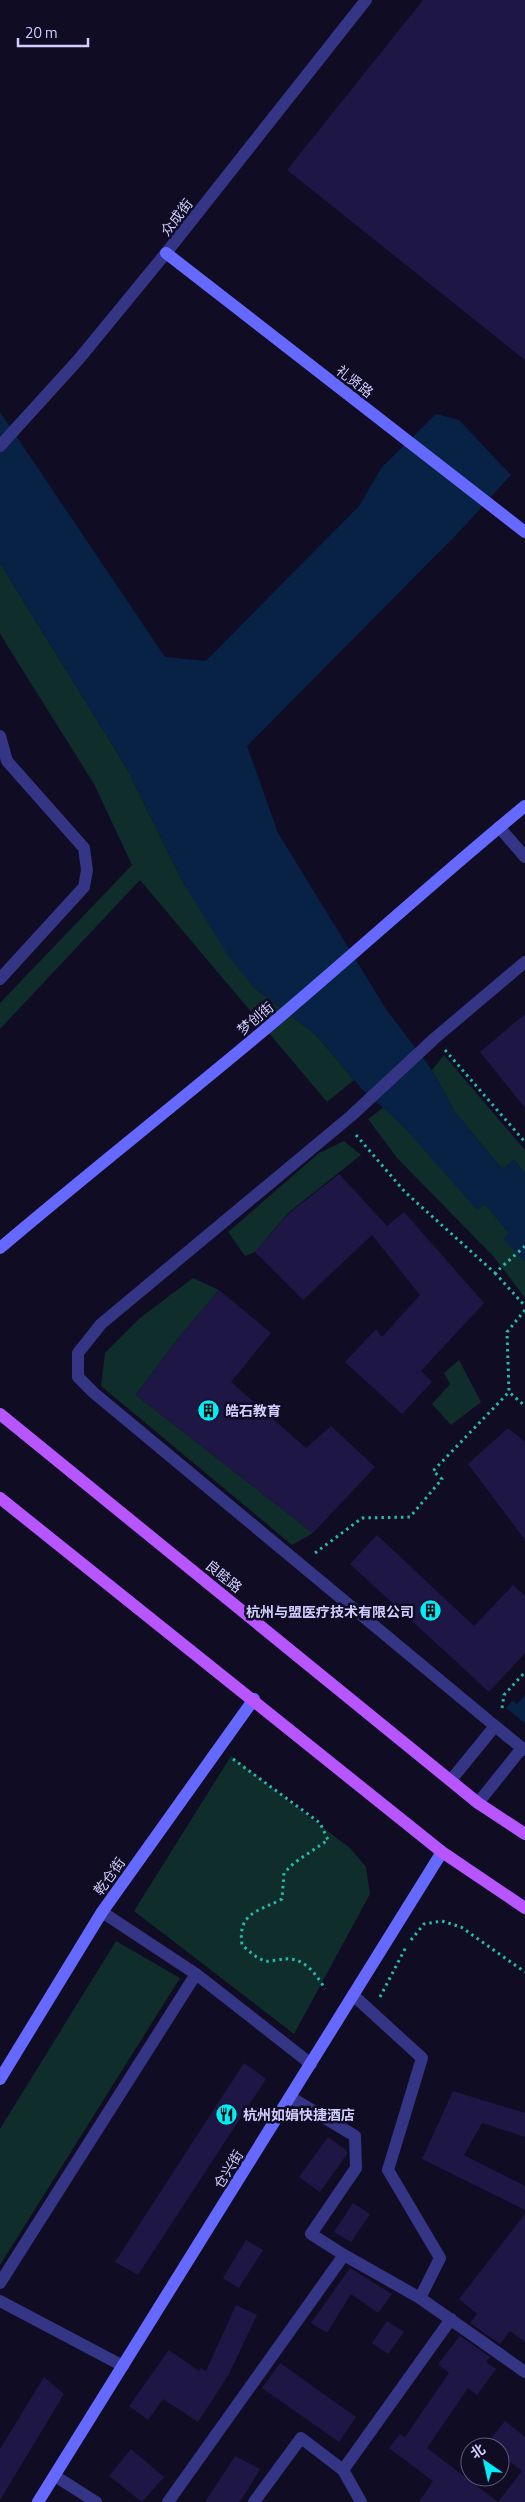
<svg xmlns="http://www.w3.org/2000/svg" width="525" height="2502" font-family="'Titillium Web','Noto Sans SC',sans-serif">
<rect width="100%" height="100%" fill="#0f0c23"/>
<g fill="#0f2d2a">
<polygon points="0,563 126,767 184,884 253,987 315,1034 354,1080 327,1102 140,880 0,1029 0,1003 132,865 94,784 0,634"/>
<polygon points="444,1055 525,1150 525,1173 514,1160 502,1169 455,1112 432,1070"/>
<polygon points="384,1107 410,1133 477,1209 485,1204 509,1233 504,1239 525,1261 525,1298 494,1257 397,1158 368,1119"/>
<polygon points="344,1141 361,1155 288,1213 255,1252 245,1256 228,1232 319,1153"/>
<polygon points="193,1278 219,1290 176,1341 136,1395 313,1533 292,1545 101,1386 105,1353 140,1318"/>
<polygon points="459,1360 481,1402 451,1425 432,1404 450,1384 444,1373"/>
<polygon points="231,1756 351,1849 366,1867 370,1894 294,2034 134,1911"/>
<polygon points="116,1941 180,1978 0,2265 0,2129"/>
</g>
<g fill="#082246">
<polygon points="0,412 165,657 206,661 359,506 382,467 436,414 459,420 511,475 459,532 247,746 278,833 386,1009 432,1070 455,1112 502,1169 514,1160 525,1173 525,1261 503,1239 509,1233 485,1204 477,1210 403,1126 361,1088 315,1034 253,987 229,957 184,884 126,767 0,563"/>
<polygon points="525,1695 525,1723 506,1708 512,1701 517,1704"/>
</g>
<g fill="#1e1745">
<polygon points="423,0 525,0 525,360 287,170"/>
<polygon points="525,1014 525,1108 480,1052"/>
<polygon points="339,1174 387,1226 404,1212 484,1303 421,1371 432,1382 402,1414 345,1362 376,1329 382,1337 420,1295 372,1235 303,1300 255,1252 288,1214"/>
<polygon points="219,1290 271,1333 231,1382 306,1448 331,1426 375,1467 313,1533 136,1395 176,1341"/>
<polygon points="508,1428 525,1442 525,1540 468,1464"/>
<polygon points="377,1535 474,1626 513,1585 525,1596 525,1653 489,1692 350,1564"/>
<polygon points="244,2063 266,2079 138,2275 115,2262"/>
<polygon points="453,2091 525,2113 525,2137 482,2123 464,2155 525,2186 525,2210 422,2159"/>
<polygon points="328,2137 347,2151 347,2154 320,2192 299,2177"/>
<polygon points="353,2203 370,2214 351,2242 334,2232"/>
<polygon points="525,2214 525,2342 510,2331 500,2344 470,2323 477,2314 459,2299"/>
<polygon points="246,2240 263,2250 239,2288 223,2278"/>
<polygon points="350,2268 392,2294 378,2313 351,2294 327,2333 311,2323"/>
<polygon points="236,2305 257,2315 229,2374 198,2422 163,2399 148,2420 129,2406 169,2350 199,2371 201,2368 206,2371"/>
<polygon points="387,2321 404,2332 388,2354 372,2343"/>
<polygon points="460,2336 490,2357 486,2362 496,2369 477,2395 468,2388 427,2448 498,2502 419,2502 433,2481 389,2448 400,2434 405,2437 449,2373 438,2364"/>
<polygon points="280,2363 356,2417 339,2442 262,2388"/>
<polygon points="44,2377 64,2394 0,2500 0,2449"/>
<polygon points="505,2421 525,2437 525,2502 498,2502 522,2471 500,2454 500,2447 492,2447 487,2443"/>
<polygon points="131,2449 164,2477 142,2502 109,2476"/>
<polygon points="235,2456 260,2469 246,2493 239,2502 205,2502"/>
</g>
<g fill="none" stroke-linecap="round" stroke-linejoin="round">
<g stroke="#27baaa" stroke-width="3" stroke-dasharray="2.5 4" stroke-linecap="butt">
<polyline points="445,1050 525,1142"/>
<polyline points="356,1135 405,1192 495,1273 525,1246"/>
<polyline points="495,1273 525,1306"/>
<polyline points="525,1310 507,1332 509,1392 525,1406"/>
<polyline points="315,1553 362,1518 410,1517 442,1479 433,1471 509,1392"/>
<polyline points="502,1708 504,1695 525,1672"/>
<path d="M233 1759 320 1823 328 1840 294 1863 284 1873 282 1899C260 1911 237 1912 242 1945 249 1951 256 1958 265 1961 271 1962 279 1959 285 1959 304 1957 317 1975 325 1989"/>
<polyline points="411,1940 424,1924 442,1921 461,1927 525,1972"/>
<polyline points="380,1997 406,1947"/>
</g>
<g stroke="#343585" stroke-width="12">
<polyline points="0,736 7,761 84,848 87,870 84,887 0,979"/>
<polyline points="499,827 525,857"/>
<polyline points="495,1726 522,1748"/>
<polyline points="451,1780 495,1726 94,1393 78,1377 78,1353 101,1324 351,1116 435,1038 525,962"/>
<polyline points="478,1803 522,1748 525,1750"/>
<polyline points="102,1912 196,1974 311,2064"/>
<polyline points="353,1995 422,2058 388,2170 440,2258 420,2298 525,2372"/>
<polyline points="344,2255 420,2298"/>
<polyline points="0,2283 196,1974"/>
<polyline points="0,2301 123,2366"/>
<polyline points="343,2470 361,2502"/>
<polyline points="55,2476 96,2502"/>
<polyline points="168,2502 344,2255 311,2234 356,2168 355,2136 290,2097"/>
<polyline points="254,2502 301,2438 343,2470 451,2319"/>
</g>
<polyline stroke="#343585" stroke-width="12" points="0,446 79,359 166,253 366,0"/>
<g stroke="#6569ff" stroke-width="12">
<polyline points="166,253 525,532"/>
<path d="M0 1248C86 1175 175 1105 262 1032 350 958 436 879 525 806"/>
<polyline points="0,2079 102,1912 254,1699"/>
<polyline points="38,2502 442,1852"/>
</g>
<g stroke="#b755ff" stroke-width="12">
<polyline points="0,1414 478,1803 525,1834"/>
<polyline points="0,1498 442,1852 525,1908"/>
</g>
</g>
<defs>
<symbol id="building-disc" viewBox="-11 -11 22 22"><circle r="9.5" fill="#00edf9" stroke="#0f0c23"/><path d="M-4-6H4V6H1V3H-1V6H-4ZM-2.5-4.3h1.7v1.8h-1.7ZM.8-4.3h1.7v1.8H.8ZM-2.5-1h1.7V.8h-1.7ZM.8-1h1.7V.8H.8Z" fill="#111"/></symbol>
<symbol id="restaurant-disc" viewBox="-11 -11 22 22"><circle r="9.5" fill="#00edf9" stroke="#0f0c23"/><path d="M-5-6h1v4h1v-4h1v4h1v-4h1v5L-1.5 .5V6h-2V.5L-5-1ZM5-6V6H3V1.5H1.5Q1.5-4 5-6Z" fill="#111"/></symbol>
</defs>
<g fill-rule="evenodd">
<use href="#building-disc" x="196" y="1398" width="25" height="25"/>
<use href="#building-disc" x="418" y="1598" width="25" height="25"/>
<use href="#restaurant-disc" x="214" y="2102" width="25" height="25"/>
</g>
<g text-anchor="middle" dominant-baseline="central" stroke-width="5" stroke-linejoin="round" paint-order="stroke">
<g font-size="14" fill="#d1ceff" stroke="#0f0c23">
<text transform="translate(176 217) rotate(-52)">众成街</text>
<text transform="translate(355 381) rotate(38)">礼贤路</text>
<text transform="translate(255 1018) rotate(-40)">梦创街</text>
<text transform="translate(224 1576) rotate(39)">良睦路</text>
<text transform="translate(109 1876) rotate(-54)">乾仓街</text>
<text transform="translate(228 2169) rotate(-58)">仓兴街</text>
</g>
<g font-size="14" font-weight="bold" fill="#d1ceff" stroke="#0f0c23" text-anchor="start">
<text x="225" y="1410">皓石教育</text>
<text x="414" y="1611" text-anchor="end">杭州与盟医疗技术有限公司</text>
<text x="243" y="2114">杭州如娟快捷酒店</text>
</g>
</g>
<g transform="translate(485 2462) rotate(326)"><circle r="24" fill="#0f0c23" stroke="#5d5a7b"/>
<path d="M0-4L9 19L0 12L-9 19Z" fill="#00edf9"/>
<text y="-8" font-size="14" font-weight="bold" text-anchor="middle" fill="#d1ceff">北</text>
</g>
<path d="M18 38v8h70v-8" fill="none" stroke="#d1ceff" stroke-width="2.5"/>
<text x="25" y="38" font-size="15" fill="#d1ceff" stroke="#0f0c23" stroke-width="4" paint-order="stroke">20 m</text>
</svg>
